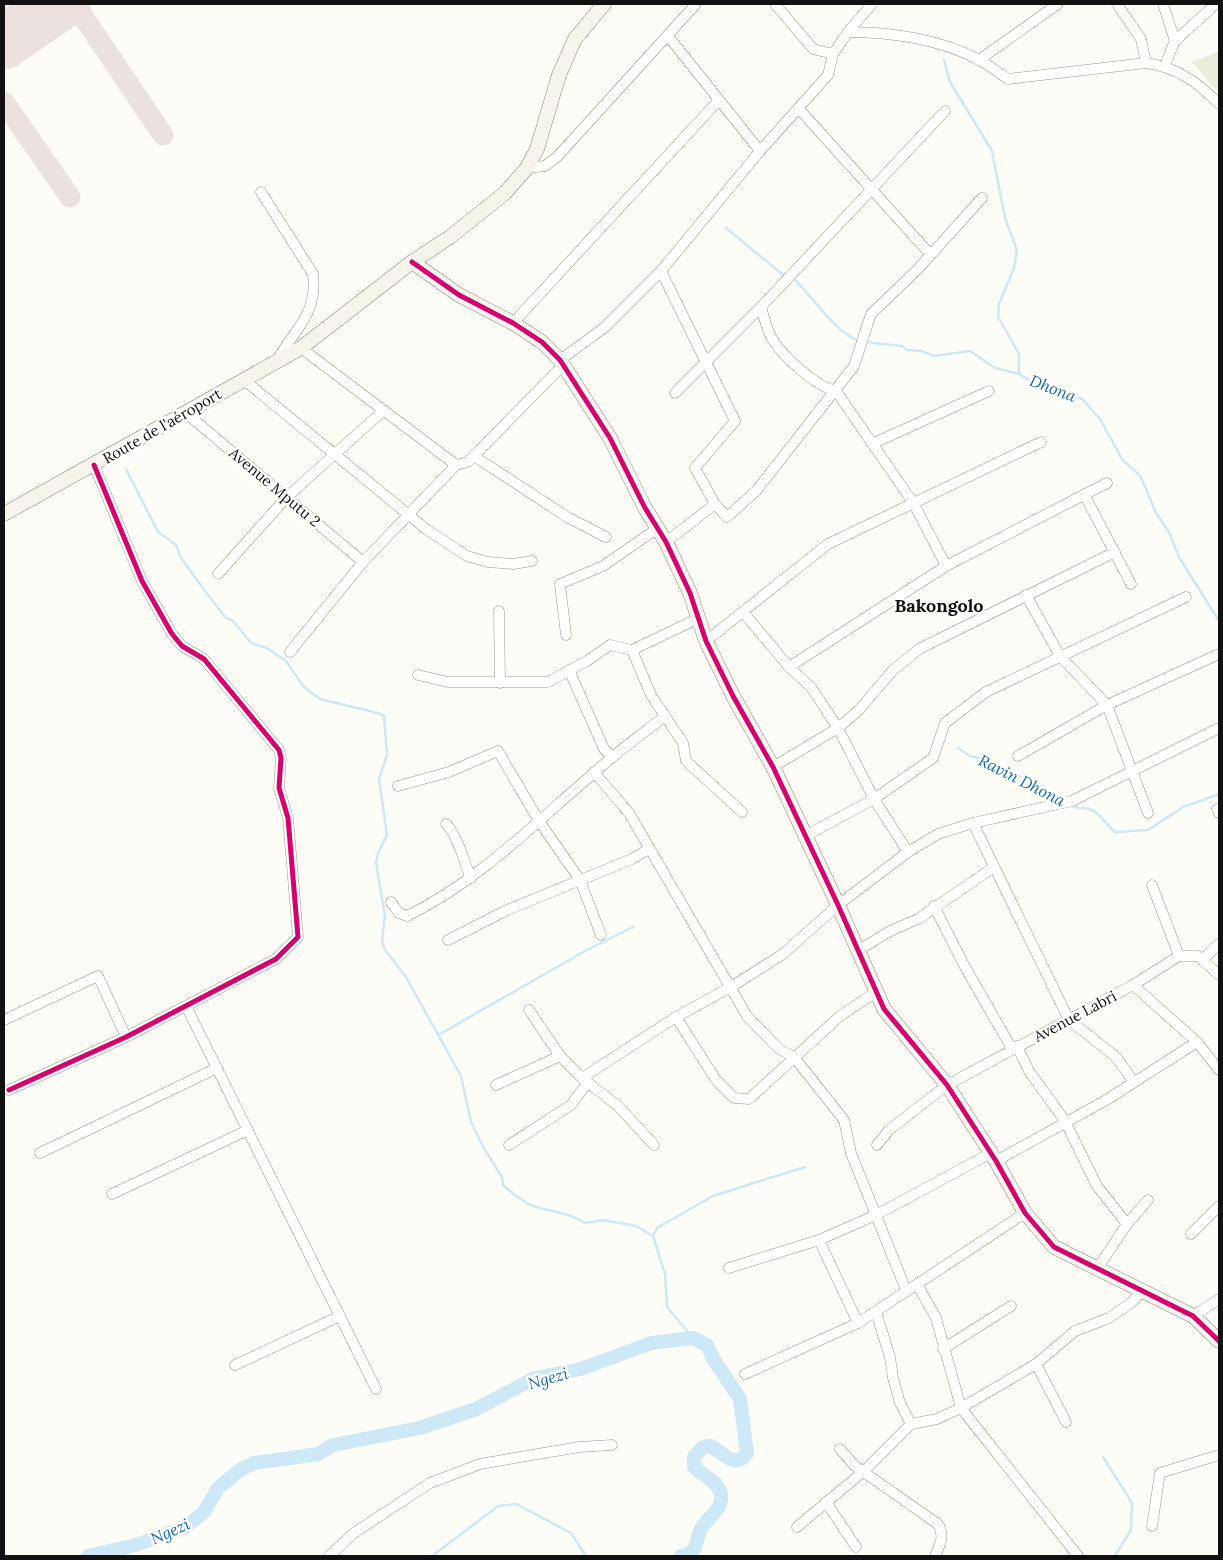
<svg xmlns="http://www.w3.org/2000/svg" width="1223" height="1560" font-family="Lora,serif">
<rect width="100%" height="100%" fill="#fdfcf7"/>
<polygon fill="#e9eedb" points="1219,51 1219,91 1212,86 1192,62"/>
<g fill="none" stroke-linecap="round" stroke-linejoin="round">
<g stroke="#cde8f7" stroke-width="2.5">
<polyline points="944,60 950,82 992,151 1005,218 1017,250 1014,268 999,304 998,317 1019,354 1019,374"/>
<polyline points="726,228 782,274 788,275"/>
<path d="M795 280C811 295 839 337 860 341"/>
<polyline points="865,342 902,346 907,350 921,351 934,356 970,351 995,368 1019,374 1043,388 1061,390 1082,399 1100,419 1122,459 1141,477 1156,513 1169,532 1179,557 1219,621"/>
<path d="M126 469 158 532 176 545 181 558 205 591 226 618 233 621 251 643 267 648 286 661 304 687 320 699 378 713 384 716 387 755 379 779 387 835 378 853 376 863 385 916 382 940 385 950 406 977 461 1076 471 1122 483 1147 502 1177 503 1185C513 1194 526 1205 540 1208 555 1212 571 1214 585 1223L603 1220 636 1226 653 1236 665 1274 667 1307 693 1338"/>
<polyline points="958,748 970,756 979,758 1040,786 1061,799"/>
<path d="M1070 805C1076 809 1082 807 1089 809 1101 813 1105 824 1115 832L1148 830 1183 807 1219 794"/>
<polyline points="440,1034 585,951 633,927"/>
<polyline points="653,1236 657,1228 713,1196 805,1167"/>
<polyline points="1103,1457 1132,1503 1131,1530 1115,1556"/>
<polyline points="432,1556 498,1506 516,1504 571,1533 586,1556"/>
</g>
<path stroke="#cde8f7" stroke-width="14" d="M88 1556 136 1545 185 1527 204 1512 218 1488 240 1470 254 1463 318 1454 333 1445 420 1428 476 1409 535 1378 581 1369 651 1343 693 1338 707 1345 714 1360 740 1399 747 1453C734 1471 724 1452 710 1446L703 1447 694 1457V1467C702 1475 716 1480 720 1491 726 1507 709 1516 702 1527 697 1534 698 1544 694 1549 690 1554 686 1555 681 1556"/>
<g stroke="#ebe1df" stroke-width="21">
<polyline points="79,4 82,15 163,135"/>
<polyline points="56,6 69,7 82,15"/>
<polyline points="4,102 70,197"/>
</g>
<polyline stroke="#ebe1df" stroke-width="54" points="4,42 59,4"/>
<defs>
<g id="street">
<polyline points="775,4 813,49 833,54"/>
<polyline points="1117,4 1141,39 1146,63"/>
<polyline points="1163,4 1175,41"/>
<path d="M848 32C890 32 941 39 979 60 989 65 999 73 1008 79L1146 63C1176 67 1198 82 1219 104"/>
<polyline points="668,36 760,151"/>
<polyline points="979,60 1058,4"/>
<polyline points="1165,65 1175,41 1216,4"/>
<polyline points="799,109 930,254"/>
<polyline points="527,168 545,166 557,157 696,4"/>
<path d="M261 192 313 274C318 315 294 329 276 362"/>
<polyline points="661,271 735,421 695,468 715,504"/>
<path d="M761 307C764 317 767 331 773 340 783 357 817 387 836 391L914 504 946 566"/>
<polyline points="513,323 718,101"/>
<polyline points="301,348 456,465 468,462 563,365"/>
<polyline points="560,360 604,328 661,271 760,151 828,75 833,54 848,32 872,4"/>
<polyline points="244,380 426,529 467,556 488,562 513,564 532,561"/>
<polyline points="675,393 761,307 945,111"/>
<polyline points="186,413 363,562"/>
<polyline points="874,443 989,391"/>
<polyline points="474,456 567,517 606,537"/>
<polyline points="1084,494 1131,584"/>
<polyline points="666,542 715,504 727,517 756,491 854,366 871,314 918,269 982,198"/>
<polyline points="218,574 287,497 383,411"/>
<polyline points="1026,595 1060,656 1107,705 1148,813"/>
<polyline points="499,611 500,683"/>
<polyline points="743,612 789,667 811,687 838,728 874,799 908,852"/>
<polyline points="566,635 560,584 603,566 658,528"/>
<polyline points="706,641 828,544 1041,442"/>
<polyline points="632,650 651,695 683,743 686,761 742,812"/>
<polyline points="290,652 363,562 456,465"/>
<polyline points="789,667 946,566 1107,483"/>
<polyline points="569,670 604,749 612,757"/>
<polyline points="418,675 448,682 548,682 587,661 610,645 632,650 697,619"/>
<polyline points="1018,756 1107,705 1219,654"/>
<polyline points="773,767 838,728 859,710 893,670 919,649 1115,552"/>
<polyline points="594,772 629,813 747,1016 779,1049 794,1057 844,1120 851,1153 906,1290"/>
<polyline points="398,786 449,772 498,751 539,821 580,880 601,935"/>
<polyline points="1217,809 1219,813"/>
<polyline points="973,823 1069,1020 1116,1057 1134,1082"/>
<path d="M446 824C459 838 463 860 471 878"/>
<polyline points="805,836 874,799 933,758 945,723 986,692 1186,597"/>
<polyline points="1152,885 1179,956"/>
<path d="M391 902 399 913 407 916C479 881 535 823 595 772 617 752 641 735 664 717"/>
<polyline points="934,906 965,967 1012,1049"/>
<polyline points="448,940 507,910 632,859 649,849"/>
<polyline points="859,950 890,931 918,919 994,867"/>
<polyline points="1203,959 1219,944"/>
<polyline points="1133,985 1197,1042 1219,1070"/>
<polyline points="186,1006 376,1389"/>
<polyline points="529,1010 560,1056 582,1078 618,1106 654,1145"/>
<polyline points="676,1017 716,1080 734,1098 749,1099 840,1016 876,992"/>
<polyline points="4,1020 98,976 126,1037"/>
<polyline points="1017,1046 1029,1071 1065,1121 1097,1186 1127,1224"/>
<polyline points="582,1078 676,1017 731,987 783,954 838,905 908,852 938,834 973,823 1072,801 1219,728"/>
<polyline points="496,1085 560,1056"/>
<polyline points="9,1090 126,1037 276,959 298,937 288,818 279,788 281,758 279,750 204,659 182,646 172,634 142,581 94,465"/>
<polyline points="509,1145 571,1105 588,1082"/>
<polyline points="877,1145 889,1130 947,1085 1133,985 1179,956 1198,956 1219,975"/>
<polyline points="40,1153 217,1068"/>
<polyline points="996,1161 1108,1099 1197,1042"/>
<polyline points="112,1194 248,1130"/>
<polyline points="1191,1234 1219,1206"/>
<polyline points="819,1240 858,1323"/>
<polyline points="729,1268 819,1240 876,1215 991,1153"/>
<polyline points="1097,1269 1127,1224 1148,1200"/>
<polyline points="917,1284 936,1318 961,1408 1078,1556"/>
<polyline points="876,1312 890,1357 893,1378 900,1403 911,1424"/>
<polyline points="1193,1316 1219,1299"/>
<polyline points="943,1349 1011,1306"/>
<polyline points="1036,1364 1066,1422"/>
<polyline points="235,1365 340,1316"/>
<polyline points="745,1374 858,1323 1025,1213"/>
<path d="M840 1449 855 1466 938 1524C945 1536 940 1545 935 1556"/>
<polyline points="826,1502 856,1547"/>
<polyline points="1152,1526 1160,1473 1219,1455"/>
<polyline points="797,1527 864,1471 911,1424 937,1419 961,1408 1036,1364 1075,1331 1109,1318 1131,1303 1144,1290"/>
<polyline points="329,1556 354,1533 430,1483 480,1464 579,1447 612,1445"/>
</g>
<g id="secondary">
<polyline points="412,262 459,295 513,323 542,342 560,360 610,438 645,508 666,542 690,593 706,641 733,696 773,767 838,905 884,1009 947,1085 996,1161 1025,1213 1054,1247 1193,1316 1219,1341"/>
<polyline points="4,514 301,348 412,262 450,237 505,193 527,168 537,149 559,75 575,39 604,4"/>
</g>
</defs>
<use href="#street" stroke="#979795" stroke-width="11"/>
<use href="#secondary" stroke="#8e8d8b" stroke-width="15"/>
<use href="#street" stroke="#fffffe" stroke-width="10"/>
<use href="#secondary" stroke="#f6f4eb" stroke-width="14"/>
<defs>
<g id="cycleway">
<polyline points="412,262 459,295 513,323 542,342 560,360 610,438 645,508 666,542 690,593 706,641 733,696 773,767 838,905 884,1009 947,1085 996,1161 1025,1213 1054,1247 1193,1316 1219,1341"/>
<polyline points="9,1090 126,1037 276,959 298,937 288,818 279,788 281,758 279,750 204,659 182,646 172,634 142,581 94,465"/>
</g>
</defs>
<use href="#cycleway" stroke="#fff" stroke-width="8"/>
<use href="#cycleway" stroke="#d6006c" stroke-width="5"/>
</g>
<g text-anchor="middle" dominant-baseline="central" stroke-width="5" stroke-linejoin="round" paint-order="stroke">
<g font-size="15" fill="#111" stroke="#fff">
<text transform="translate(162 426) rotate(-30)">Route de l'aéroport</text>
<text transform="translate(275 487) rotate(40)">Avenue Mputu 2</text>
<text transform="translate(1075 1016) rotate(-28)">Avenue Labri</text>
</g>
<g font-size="16" font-style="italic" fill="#1768a6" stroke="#fff">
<text transform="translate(1053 388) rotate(21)">Dhona</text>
<text transform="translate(1022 780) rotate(27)">Ravin Dhona</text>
<text transform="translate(548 1378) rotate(-16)">Ngezi</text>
<text transform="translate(170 1531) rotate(-24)">Ngezi</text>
</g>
<g font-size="18" font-weight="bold" fill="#111" stroke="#fff">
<text x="939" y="605">Bakongolo</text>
</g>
</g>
<rect width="1223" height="1560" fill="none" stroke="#111111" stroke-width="10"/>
</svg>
